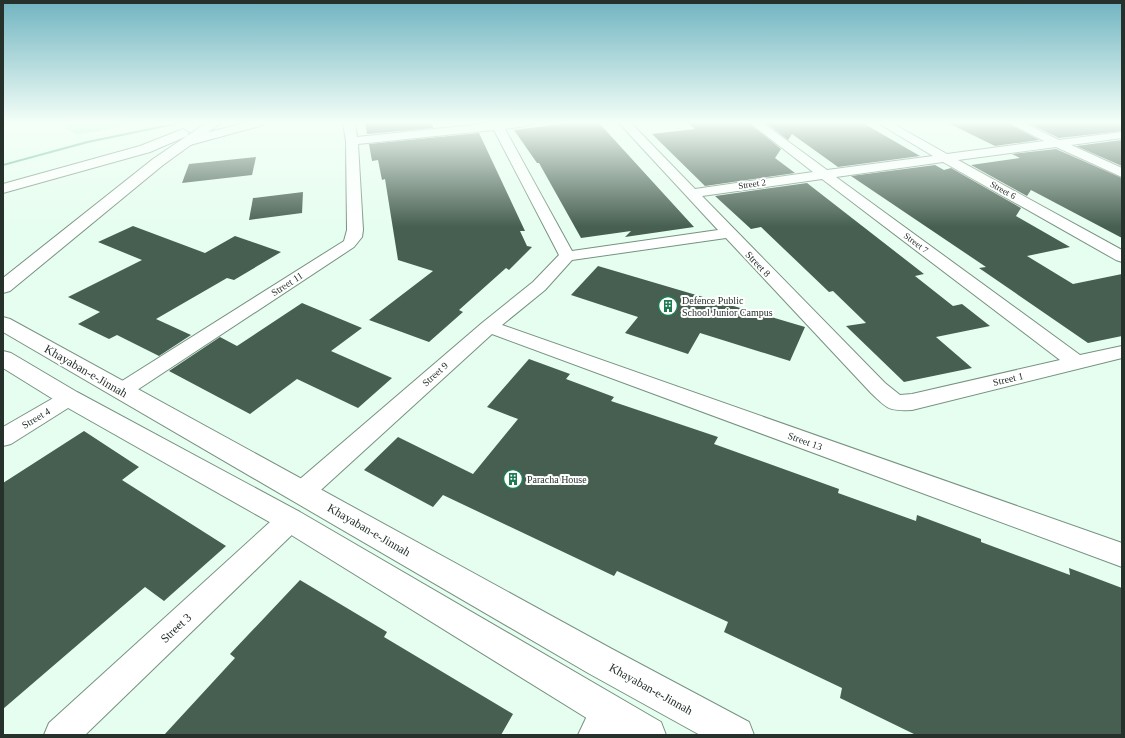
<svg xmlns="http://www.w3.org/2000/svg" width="1125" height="738" font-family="'Times New Roman',serif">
<rect width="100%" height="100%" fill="#e6feef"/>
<polygon fill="#b2f7cf" points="72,123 99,123 105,126 113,123 140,123 77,135 65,128 66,127 65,126"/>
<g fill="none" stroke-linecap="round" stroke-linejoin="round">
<polygon fill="#5db587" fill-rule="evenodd" points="175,123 184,123 88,143 3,166 3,164 87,141"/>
</g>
<g fill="#465f50">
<polygon points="365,123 432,123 433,128 367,134"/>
<polygon points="569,123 599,123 694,227 625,237 631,231 581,238 539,163 537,163 514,130"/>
<polygon points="688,123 749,123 781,149 775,158 795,173 705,186 652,134 695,129"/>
<polygon points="766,123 863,123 920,156 838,167 792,134 788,140"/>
<polygon points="948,123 1008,123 1039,140 995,146"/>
<polygon points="1028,123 1122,123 1122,131 1059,138"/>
<polygon points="479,133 525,231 520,231 527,246 532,247 509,270 506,268 459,310 463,312 429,342 369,320 433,271 398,260 385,179 382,180 378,160 372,161 369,144"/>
<polygon points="1122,140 1122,166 1076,146"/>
<polygon points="1056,149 1122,178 1122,238 1031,190 1027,196 971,165 1020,158 1012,154"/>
<polygon points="256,157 252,175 182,183 189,164"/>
<polygon points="935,165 944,170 951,168 1021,208 1016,216 1070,247 1027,256 1073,284 1122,274 1122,336 1088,343 979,268 986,267 851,176"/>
<polygon points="807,183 924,274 915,276 953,306 962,304 990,326 936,337 972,368 904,382 846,326 866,323 833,291 829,292 761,227 751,229 715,196"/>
<polygon points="303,192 302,213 249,220 253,198"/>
<polygon points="133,226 205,253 235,236 281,252 234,280 227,278 156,319 191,335 159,356 117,335 109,339 78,324 100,312 68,297 142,260 98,242"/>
<polygon points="598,266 805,327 790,361 700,333 688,354 625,333 638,317 571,295"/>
<polygon points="302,303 362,328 331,351 392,378 358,408 297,379 250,414 169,371 220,337 237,346"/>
<polygon points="529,359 570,374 566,379 614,397 611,401 718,437 714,444 839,489 838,493 916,521 917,515 981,539 981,542 1070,575 1069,568 1122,588 1122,735 916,735 840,698 842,688 724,632 728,622 617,571 614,576 443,495 433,507 364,470 398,437 473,474 518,419 487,407"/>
<polygon points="84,431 139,467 122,480 226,546 164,601 145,587 3,709 3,483"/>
<polygon points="300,580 387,632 384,637 513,714 501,735 164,735 235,658 230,654"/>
</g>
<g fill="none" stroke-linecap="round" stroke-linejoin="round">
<defs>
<g id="minor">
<polygon points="245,123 264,123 263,125 190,145 184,141 186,138"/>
<path d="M343 123H355L357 137 492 123H532L527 126 505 129 572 251 718 230 619 123H631L695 189 813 172 750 123H763L827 170 933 156 878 123H892L947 154 1044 141 1009 123H1024L1059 140 1122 132V138L1071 145 1122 168V177L1056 147 958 160 1122 250V262L1116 260 943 162 836 177 1080 355 1122 346V358L912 410C888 411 888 409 871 393L726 238 572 260 545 290 502 325 1122 543V567L492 334 311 499 302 502 293 499 290 492 293 485 482 323 533 282 559 255 494 130 358 144 363 230 362 237 354 247 128 396 121 398 114 396 111 391 114 386 344 241 347 230 346 141ZM822 179 1060 360 912 394 900 395 885 383 702 196Z"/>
<polygon points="69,391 76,393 80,398 76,403 11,444 3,446 3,427 62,393"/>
<polygon points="290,509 299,512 303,520 299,528 85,735 44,735 49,723 281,512"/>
<polygon points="606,694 617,699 622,710 612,735 578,735 595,699"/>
</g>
<g id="secondary">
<polygon points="206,123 221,123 163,165 10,291 3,293 3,278 153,159"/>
<polygon points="183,129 189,133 187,136 150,152 3,193 3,184 140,146"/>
<polygon points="3,317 10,319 612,649 749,722 754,735 700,735 588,673 3,332"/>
<polygon points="3,351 11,353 77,392 300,512 661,722 666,735 614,735 280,528 61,404 3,368"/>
</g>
</defs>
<use href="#minor" stroke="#779282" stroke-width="2"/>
<use href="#secondary" stroke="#779282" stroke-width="2"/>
<use href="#minor" fill="#fff" fill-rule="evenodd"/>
<use href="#secondary" fill="#fff" fill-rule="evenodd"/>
</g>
<linearGradient id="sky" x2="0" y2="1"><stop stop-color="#70b4c1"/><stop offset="0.54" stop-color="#f4fff8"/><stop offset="1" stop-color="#f4fff8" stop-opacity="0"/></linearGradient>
<rect width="1125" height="227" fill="url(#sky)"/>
<defs>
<symbol id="building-ring" viewBox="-11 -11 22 22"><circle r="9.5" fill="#fff" stroke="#1f7c52" stroke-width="1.5"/><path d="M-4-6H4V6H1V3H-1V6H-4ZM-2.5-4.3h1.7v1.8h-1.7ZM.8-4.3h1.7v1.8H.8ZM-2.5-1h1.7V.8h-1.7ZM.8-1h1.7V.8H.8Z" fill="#1f7c52"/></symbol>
</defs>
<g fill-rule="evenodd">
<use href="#building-ring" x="657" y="295" width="22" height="22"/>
<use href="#building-ring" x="502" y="468" width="22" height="22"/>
</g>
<g text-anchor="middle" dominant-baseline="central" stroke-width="4" stroke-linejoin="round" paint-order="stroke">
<g font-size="9" fill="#25312a" stroke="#fff">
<text transform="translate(752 184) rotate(-8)">Street 2</text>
<text transform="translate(1003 190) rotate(29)">Street 6</text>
<text transform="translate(916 243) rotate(37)">Street 7</text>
</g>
<g font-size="10" fill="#25312a" stroke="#fff">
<text transform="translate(758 264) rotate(46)">Street 8</text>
<text transform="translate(287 284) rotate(-33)">Street 11</text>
<text transform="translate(435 374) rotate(-42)">Street 9</text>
<text transform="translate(1008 379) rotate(-13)">Street 1</text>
<text transform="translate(36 418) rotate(-31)">Street 4</text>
<text transform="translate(805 441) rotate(20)">Street 13</text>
</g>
<g font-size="10" fill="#25312a" stroke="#fff" text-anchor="start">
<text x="682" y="300">Defence Public<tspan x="682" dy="12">School Junior Campus</tspan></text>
<text x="527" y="479">Paracha House</text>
</g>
<g font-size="12" fill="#25312a" stroke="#fff">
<text transform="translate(86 371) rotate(30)">Khayaban-e-Jinnah</text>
<text transform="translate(369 530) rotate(30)">Khayaban-e-Jinnah</text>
<text transform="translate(176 628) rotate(-43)">Street 3</text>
<text transform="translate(651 689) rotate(29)">Khayaban-e-Jinnah</text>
</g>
</g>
<rect width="1125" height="738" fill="none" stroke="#25312a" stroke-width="8"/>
</svg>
